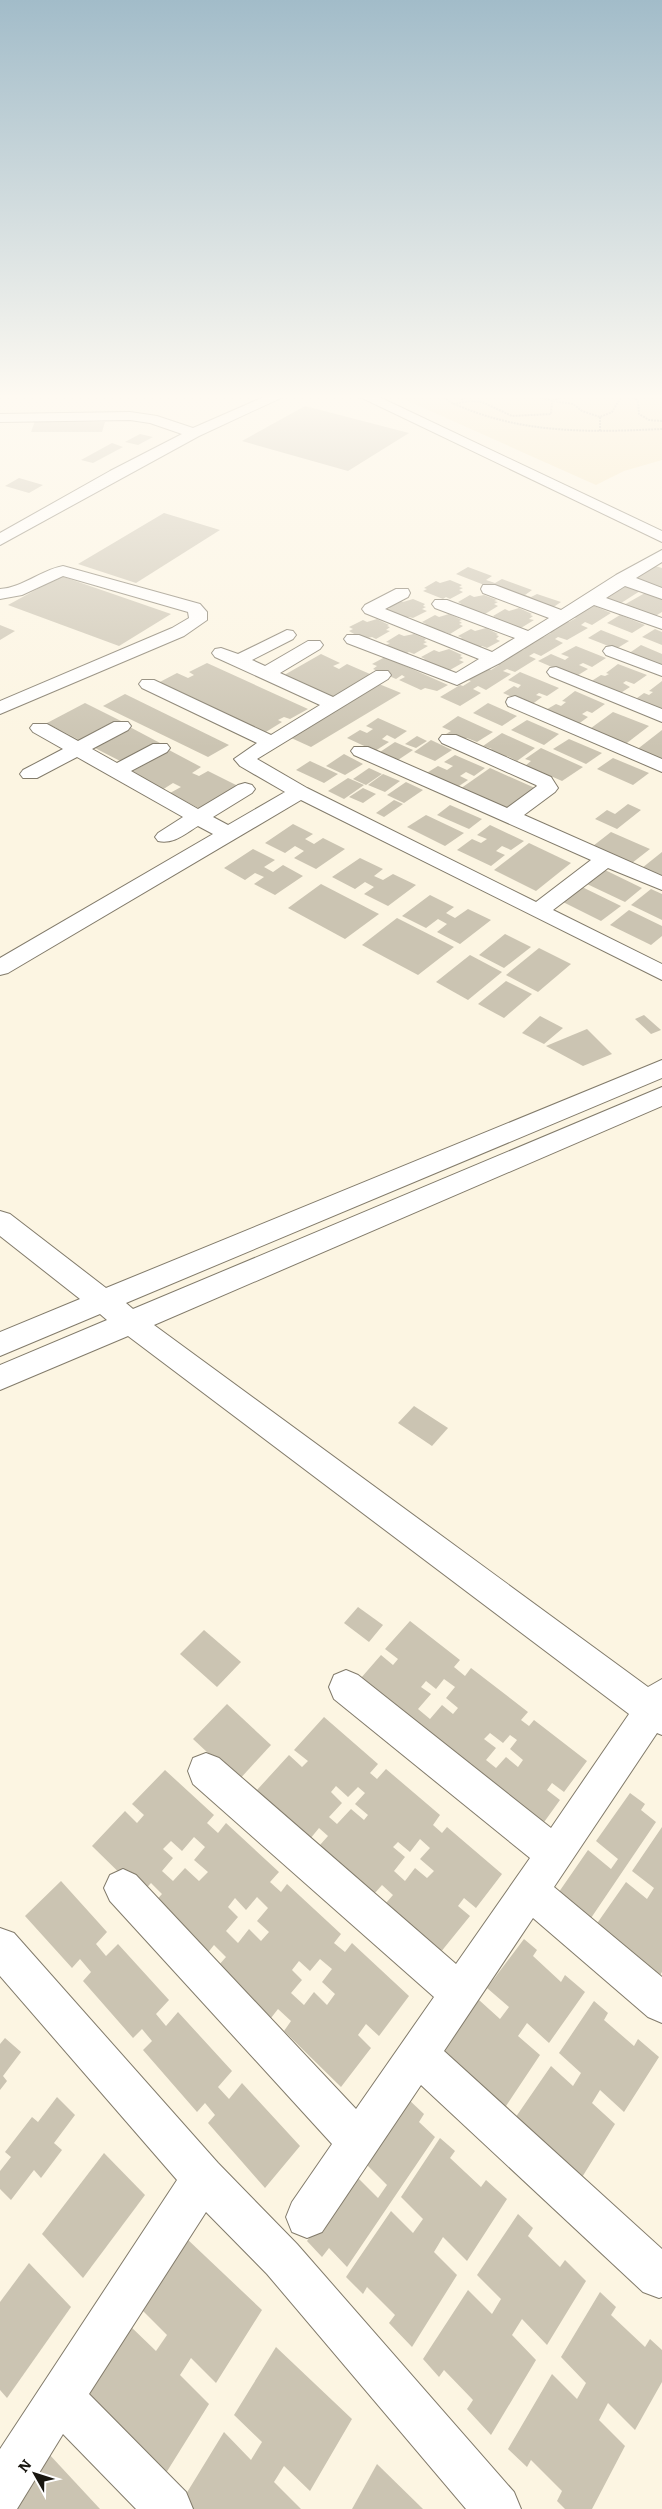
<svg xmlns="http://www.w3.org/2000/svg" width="662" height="2509" font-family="Literata,serif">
<rect width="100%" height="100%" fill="#fcf5e2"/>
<polygon fill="#f6e7c1" points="397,396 662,396 662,460 624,471 596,485"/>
<g fill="#cbc4b2" fill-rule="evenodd">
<polygon points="305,406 409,433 348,471 242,441"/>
<polygon points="35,421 105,422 102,432 31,432"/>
<polygon points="140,434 153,437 138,445 125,442"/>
<polygon points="112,443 123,447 93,463 81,460"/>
<polygon points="19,478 43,485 29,493 5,486"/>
<polygon points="164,513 220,530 136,583 78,564"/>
<polygon points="655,566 662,568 662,591 632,580"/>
<polygon points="468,567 492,576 486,580 495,583 502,579 532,590 525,595 531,597 537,594 561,602 549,610 456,574"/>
<polygon points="61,576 171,614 119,646 8,605"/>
<polygon points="450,580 462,585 459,587 463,588 459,590 463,592 450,599 446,597 443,599 423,591 427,589 424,588 436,581 440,583"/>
<polygon points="626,586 640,591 618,605 604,600"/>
<polygon points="645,593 662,599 662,612 652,618 622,606"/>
<polygon points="470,595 474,597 484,595 497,600 494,601 498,602 494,604 498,606 485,614 481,612 477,614 458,606 461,604 458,602"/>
<polygon points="413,599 425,604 423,606 426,607 422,609 427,611 413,618 409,617 405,618 386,610 390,608 386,607 399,600 403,602"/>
<polygon points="592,605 611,613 592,625 585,622 581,625 588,628 567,640 558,637 555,639 563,643 541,656 534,653 529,656 536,659 515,672 507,669 503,671 511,674 486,690 478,686 473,689 481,693 460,706 440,697 460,685 463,686 471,681 468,680 488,668 491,670 499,665 496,663 525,649 522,647 541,636 544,637 551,633 548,632 566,621 569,622 576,618 573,617"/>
<polygon points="519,608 532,614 530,615 533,616 529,619 534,620 521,628 516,626 513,628 493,620 496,618 493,616 505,609 509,611"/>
<polygon points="449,614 462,620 459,621 462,623 459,624 463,626 450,634 445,632 442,634 422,626 426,624 422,622 435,615 439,617"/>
<polygon points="620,615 645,625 632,633 607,623"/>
<polygon points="377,619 389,625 387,626 390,627 386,630 390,631 376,639 372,637 363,639 349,631 353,629 349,627 363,620 367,622"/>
<polygon points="0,625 15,631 0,640"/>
<polygon points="486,628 498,634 496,635 499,636 496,639 500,641 487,648 482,646 479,648 458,640 462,638 458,636 471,629 475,631"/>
<polygon points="655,629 662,632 662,645 642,637"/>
<polygon points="601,630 629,641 616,649 588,638"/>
<polygon points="399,634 404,636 414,634 426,639 424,641 427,642 423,644 428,646 414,654 409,652 405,654 386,645 390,643 386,642"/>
<polygon points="641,645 662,654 662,666 628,654"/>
<polygon points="576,646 606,658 592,667 583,663 579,665 588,669 575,677 538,661 551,654 565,660 569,657 561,654"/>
<polygon points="449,649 462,655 460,656 463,658 459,660 464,662 450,670 445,668 441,670 421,661 425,659 421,657 434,650 439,652"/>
<polygon points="321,654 340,663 333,666 339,669 347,664 370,674 328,700 279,678"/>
<polygon points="385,657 448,685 437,691 425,688 421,690 399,680 405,677 402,675 396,679 373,669 377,666 372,664"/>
<polygon points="207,663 308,709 290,719 284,717 278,720 282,722 261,735 156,684 177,673 188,678 194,675 189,672"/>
<polygon points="618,664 647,675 634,684 626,681 623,683 630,687 619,694 590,682 601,675 605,676 609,674 606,673"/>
<polygon points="520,672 559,688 547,696 539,693 536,695 542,697 531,705 503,693 514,686 518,688 521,685 508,680"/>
<polygon points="662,681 662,712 633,701 644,693 649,695 653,692 649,691"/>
<polygon points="379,684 401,693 311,747 289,737"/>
<polygon points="575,691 605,704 592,713 587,711 582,714 588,717 577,725 544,711 556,704 561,706 566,702 562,701"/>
<polygon points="125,694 229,745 208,757 103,706"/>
<polygon points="85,703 121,721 83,742 47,723"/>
<polygon points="488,703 517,716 502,726 473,713"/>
<polygon points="613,712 649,726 623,746 587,731"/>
<polygon points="458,716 493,732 477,742 467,738 462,741 446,734 451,731 442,727"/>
<polygon points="378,718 407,731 395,739 387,735 382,739 389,742 375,751 347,738 360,730 367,733 373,729 366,726"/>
<polygon points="527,720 559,734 544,745 511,730"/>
<polygon points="126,725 160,743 124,763 89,745"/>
<polygon points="662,730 662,762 635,751"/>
<polygon points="502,733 535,748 517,761 507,756 502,759 487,752 492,749 483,746"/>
<polygon points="417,736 427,741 416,748 405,744"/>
<polygon points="569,739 602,753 586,764 553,749"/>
<polygon points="431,740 452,750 435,761 414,752"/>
<polygon points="395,742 413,750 395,762 377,754"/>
<polygon points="541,748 583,767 562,781 553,777 550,780 525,766 531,761 525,759"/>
<polygon points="169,750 201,767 192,773 199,776 208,771 240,787 202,810 170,793 181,787 173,783 162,790 130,773"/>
<polygon points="344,754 363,764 345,775 326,766"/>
<polygon points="455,755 485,768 474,776 466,772 460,776 468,780 456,788 425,774 438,766 447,770 453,766 444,762"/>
<polygon points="613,758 649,773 633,785 597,769"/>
<polygon points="310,761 338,774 324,783 296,770"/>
<polygon points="369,768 382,774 366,785 353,779"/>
<polygon points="490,768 535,788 503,811 457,791"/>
<polygon points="383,774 400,781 385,792 368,785"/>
<polygon points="348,778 364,785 344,799 328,791"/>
<polygon points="406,782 423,790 404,803 387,795"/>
<polygon points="363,788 376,794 363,803 349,797"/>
<polygon points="394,800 403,804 384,817 376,813"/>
<polygon points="628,804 641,810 617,829 595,819 607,810 615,814"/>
<polygon points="450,805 482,819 469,829 437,815"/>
<polygon points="426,815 464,833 445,846 407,827"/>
<polygon points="293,824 313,834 305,839 314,844 323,838 345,849 316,869 294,858 304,851 295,846 285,853 265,843"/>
<polygon points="490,825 524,841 511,850 502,846 496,851 505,855 491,866 457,850 472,839 481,843 487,839 477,835"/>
<polygon points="611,832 650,849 632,863 593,846"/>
<polygon points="529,843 571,863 536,891 494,870"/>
<polygon points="253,849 275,860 264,867 273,872 283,865 303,876 275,895 254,884 264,877 255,873 245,880 224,868"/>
<polygon points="662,852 662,878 642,868"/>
<polygon points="360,858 383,869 374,876 383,880 393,874 416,885 388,906 364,894 374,887 365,882 355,889 332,877"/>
<polygon points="605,870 642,888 625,902 587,884"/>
<polygon points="321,884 379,914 345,939 288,908"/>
<polygon points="580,886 621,906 601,921 561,901"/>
<polygon points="651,889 662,894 662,920 631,905"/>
<polygon points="430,895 454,907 446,913 455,918 468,909 491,920 460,944 437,932 447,924 438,919 426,928 402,916"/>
<polygon points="629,910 662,926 662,936 651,945 610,925"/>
<polygon points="397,918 454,947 418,975 362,945"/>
<polygon points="505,934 531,947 504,968 479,955"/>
<polygon points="539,948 571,964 538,992 506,975"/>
<polygon points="470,955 502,972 468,1000 436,982"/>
<polygon points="506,981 532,994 504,1018 478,1004"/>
<polygon points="644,1015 661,1030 651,1034 635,1019"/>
<polygon points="540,1016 563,1028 544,1044 522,1033"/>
<polygon points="587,1029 612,1054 583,1066 546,1046"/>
<polygon points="414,1406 448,1428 432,1446 398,1423"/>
<polygon points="358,1607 383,1625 369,1642 344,1623"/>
<path d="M410 1621 460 1660 454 1667 465 1676 471 1668 528 1712 521 1720 529 1726 534 1720 587 1761 564 1792 552 1783 547 1790 560 1800 534 1836 354 1686 381 1655 393 1665 398 1659 385 1649ZM444 1679 455 1687 446 1698 458 1708 453 1714 442 1705 430 1719 418 1709 431 1694 421 1687 426 1681 436 1689ZM490 1733 503 1743 510 1735 517 1740 510 1749 523 1760 518 1767 506 1757 496 1768 486 1760 496 1748 484 1739Z"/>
<polygon points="204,1630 241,1662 217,1687 180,1654"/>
<polygon points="227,1704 271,1745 238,1781 193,1739"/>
<path d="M324 1717 378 1764 370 1773 377 1779 386 1769 440 1815 433 1825 442 1833 447 1827 502 1874 476 1908 464 1898 458 1906 470 1916 440 1953 386 1903 393 1895 382 1885 374 1894 320 1845 328 1836 319 1828 310 1839 257 1790 289 1755 302 1767 308 1761 294 1750ZM336 1786 348 1797 358 1787 365 1793 355 1804 368 1815 364 1820 351 1809 337 1824 329 1817 342 1803 331 1792ZM420 1839 430 1848 420 1859 434 1871 427 1878 415 1868 405 1881 394 1871 405 1857 393 1847 398 1842 410 1852Z"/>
<path d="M165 1770 214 1815 207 1823 218 1833 226 1823 279 1872 270 1882 281 1892 287 1884 341 1934 334 1943 345 1952 352 1943 409 1996 379 2036 366 2024 358 2035 371 2048 341 2087 284 2031 291 2021 278 2009 271 2018 218 1966 226 1957 214 1945 206 1955 153 1904 162 1894 151 1883 141 1894 92 1846 125 1811 137 1823 144 1815 132 1804ZM194 1837 205 1847 194 1860 208 1872 199 1881 185 1868 173 1881 162 1871 173 1858 163 1849 171 1841 182 1851ZM257 1897 268 1908 257 1921 269 1932 261 1941 249 1929 238 1943 226 1931 238 1917 228 1907 235 1898 246 1910ZM320 1959 332 1969 322 1982 335 1994 327 2005 314 1992 304 2005 291 1993 302 1980 292 1970 299 1961 310 1971Z"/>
<polygon points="630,1793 645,1804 641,1810 656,1822 589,1921 552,1902 588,1850 611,1869 618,1859 596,1841"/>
<polygon points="662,1827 662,1972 654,1985 591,1932 626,1882 647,1899 654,1888 632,1871"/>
<polygon points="61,1881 107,1932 96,1944 106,1956 118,1944 169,2000 156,2014 166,2026 178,2012 232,2071 218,2087 229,2099 242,2083 300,2146 265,2188 208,2123 215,2115 205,2103 197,2112 143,2050 152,2041 142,2029 133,2038 83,1981 91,1972 80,1959 72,1968 25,1916"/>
<polygon points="524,1939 537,1950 533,1956 561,1982 565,1975 585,1992 549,2043 527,2023 518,2036 540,2055 500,2115 438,2055 479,2000 500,2019 509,2007 487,1988"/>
<polygon points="594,2001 608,2013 604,2020 634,2046 638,2039 659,2057 624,2112 600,2090 592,2103 615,2124 576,2187 511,2124 551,2066 573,2086 581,2073 559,2053"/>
<polygon points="5,2038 21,2052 3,2076 7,2081 0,2090 0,2044"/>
<polygon points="57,2097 75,2115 54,2143 62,2150 41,2178 34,2170 11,2200 0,2189 0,2171 11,2157 5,2152 32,2117 38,2122"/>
<polygon points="408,2099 424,2114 419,2122 435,2137 347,2267 329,2248 322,2257 307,2241 354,2174 378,2198 387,2185 364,2162"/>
<polygon points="440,2138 455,2151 450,2158 481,2187 486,2180 507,2199 467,2261 443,2237 434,2252 457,2275 412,2347 389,2323 395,2315 367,2287 363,2294 346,2277 391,2211 413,2233 423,2219 401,2197"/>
<polygon points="104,2153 145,2195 83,2278 42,2234"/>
<polygon points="518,2214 533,2228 528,2236 560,2267 565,2260 586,2281 547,2345 522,2319 512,2335 536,2360 491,2435 467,2409 473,2400 444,2370 439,2377 423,2359 468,2290 492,2314 501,2299 477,2275"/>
<polygon points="186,2238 262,2310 216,2383 191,2358 180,2375 209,2404 166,2473 85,2389 128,2324 156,2351 167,2335 139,2307"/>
<polygon points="29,2263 71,2307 7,2398 0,2390 0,2302"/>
<polygon points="600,2292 616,2307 611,2315 645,2347 650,2339 662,2350 662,2382 635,2430 608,2403 599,2420 625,2446 592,2509 565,2509 557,2501 562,2491 531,2460 527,2467 508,2449 552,2374 577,2399 586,2383 561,2357"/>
<polygon points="276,2347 352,2419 310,2491 284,2466 274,2482 301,2509 192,2509 183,2499 224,2432 251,2460 262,2442 234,2415"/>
<polygon points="48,2453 100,2509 10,2509"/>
<polygon points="377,2464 423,2509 352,2509"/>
</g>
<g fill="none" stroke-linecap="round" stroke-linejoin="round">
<defs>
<g id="minor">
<polygon points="266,396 285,396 199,436 0,545 0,533 110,471 182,434 150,423 130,420 0,422 0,414 130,412 157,416 193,428"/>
<polygon points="358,396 377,396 662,531 662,542"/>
<polygon points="662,550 662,562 636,578 662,588 662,599 625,586 606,598 662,618 662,629 594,605 500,663 457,685 347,643 344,639 347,635 359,635 456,673 479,659 365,613 362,609 365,605 396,589 408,589 410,593 408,597 385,609 492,652 515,638 435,608 432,604 435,600 447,600 528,631 549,618 483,593 481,589 483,585 495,585 561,610 616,575"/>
<path d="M63 566 200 604 207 612V620L184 636 0 714V701L172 628 189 618 188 612 63 576 22 595 0 599V589C22 588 41 570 63 566Z"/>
<path d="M287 630 293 631 296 635 293 639 252 660 265 666 308 641H320L323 645 320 649 280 673 333 697 376 671H388L391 675 388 679 257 759 307 788 536 902 591 860 354 755 351 751 354 747H368L507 808 537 786 536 785 442 743 439 739 442 735H456L551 777 558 788 555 792 524 815 662 876V890L608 868 553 910 662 964V980L301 800 8 973 0 975V958L213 834 198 826C186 833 173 845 158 841L155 837 158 833 183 817 77 757 37 778H23L20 774 23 770 63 749 33 732 30 728 33 724H47L78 741 114 722H128L131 726 128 730 92 749 117 763 153 744H167L170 748 167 752 131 771 198 809 238 785 245 783 252 785 255 789 252 793 213 817 228 825 285 792 240 766 234 759 257 743 142 688 139 684 142 680H154L271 735 320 705 215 657 212 653 215 649 221 648 238 654Z"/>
<polygon points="612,646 662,665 662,676 606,655 603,651 606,647"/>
<polygon points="556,667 662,709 662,722 550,676 547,672 550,668"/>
<polygon points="515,696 662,759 662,772 508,706 506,702 508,698"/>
<polygon points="662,1060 662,1078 126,1303 133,1309 662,1087 662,1106 154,1325 648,1687 662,1679 662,1735 657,1733 554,1887 662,1977 662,2023 648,2017 533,1918 444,2051 662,2249 662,2297 659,2298 643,2292 421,2085 322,2232 307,2238 292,2232 286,2217 292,2202 332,2144 110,1901 104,1888 110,1875 123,1869 136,1875 356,2109 434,1997 193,1784 188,1771 193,1758 206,1753 219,1758 456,1964 530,1858 334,1699 329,1687 334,1675 346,1670 358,1675 551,1828 629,1714 128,1336 0,1390 0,1365 107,1320 100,1314 0,1356 0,1332 80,1299 0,1236 0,1211 10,1214 106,1288"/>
<polygon points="0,1928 14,1933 218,2163 297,2244 514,2492 521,2509 466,2509 267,2274 206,2212 89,2394 186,2492 193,2509 136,2509 63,2434 17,2509 0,2509 0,2449 177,2180 0,1976"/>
</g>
</defs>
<use href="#minor" stroke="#827b6b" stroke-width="2"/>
<g stroke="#aba697" stroke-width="2" stroke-dasharray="2 1" stroke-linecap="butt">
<path d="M441 396C450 403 461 407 472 411 533 434 598 432 662 429"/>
<polyline points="565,396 552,401 573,404 582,411 600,417 612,412 621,397 605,396"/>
<polyline points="656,396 662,398"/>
<polyline points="621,397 632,397 638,401 639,414 649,420 662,421"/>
<polyline points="461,400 467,396"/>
<polyline points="453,404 469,401 482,402 512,416 551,414 552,401 534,396"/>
<polyline points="600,417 600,431"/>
</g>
<use href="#minor" fill="#fff" fill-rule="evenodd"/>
</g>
<linearGradient id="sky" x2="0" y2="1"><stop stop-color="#a2bcc9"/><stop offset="0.53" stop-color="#fefaf2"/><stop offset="1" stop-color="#fefaf2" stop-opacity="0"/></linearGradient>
<rect width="662" height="748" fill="url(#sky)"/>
<g transform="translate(35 2474) rotate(309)" stroke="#ffffff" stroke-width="4" paint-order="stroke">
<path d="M0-4L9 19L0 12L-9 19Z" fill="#191710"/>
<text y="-8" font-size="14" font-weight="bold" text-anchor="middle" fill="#191710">N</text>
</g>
</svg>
